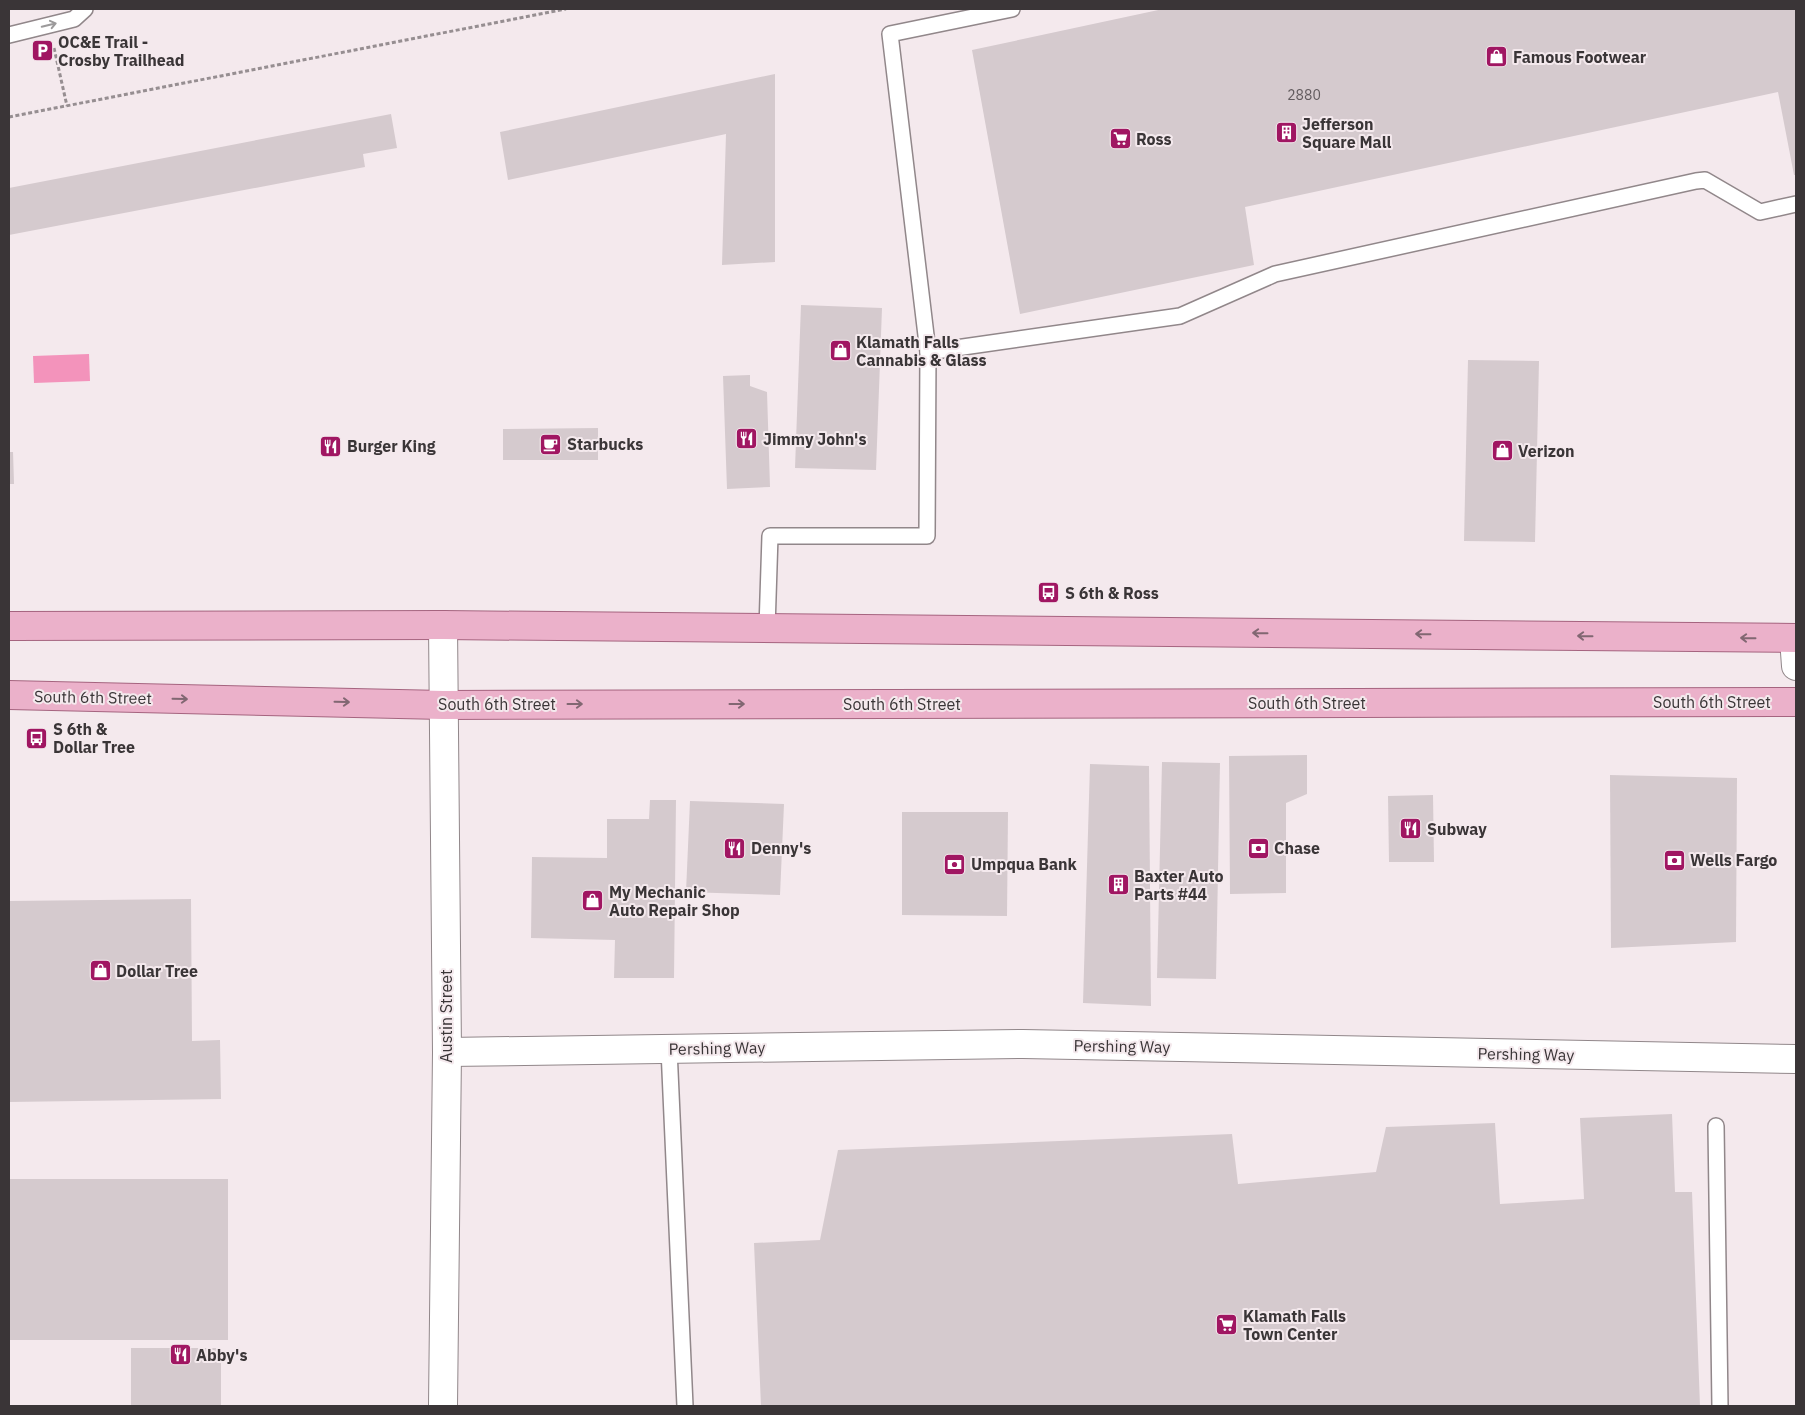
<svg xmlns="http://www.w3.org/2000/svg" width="1805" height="1415" font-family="'IBM Plex Sans',sans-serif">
<rect width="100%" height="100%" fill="#f4e9ed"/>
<polygon fill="#f393bb" points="89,354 90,381 34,383 33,356"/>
<g fill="#d5cace">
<polygon points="1163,9 1796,9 1796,175 1794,175 1778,92 1245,207 1254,265 1020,314 972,50"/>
<polygon points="775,74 775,262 722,265 726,134 508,180 500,132"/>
<polygon points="391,114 397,148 363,154 365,167 9,235 9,188"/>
<polygon points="801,305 882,308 876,470 795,468"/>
<polygon points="1468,360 1539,361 1535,542 1464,541"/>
<polygon points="750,375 750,386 767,392 770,487 727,489 723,376"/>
<polygon points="598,428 598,460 503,460 503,429"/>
<polygon points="9,452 13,452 14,484 9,484"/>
<polygon points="1307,755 1307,794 1286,803 1286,893 1230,894 1229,756"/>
<polygon points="1162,762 1220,763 1216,979 1157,978"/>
<polygon points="1090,764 1149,766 1151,1006 1083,1003"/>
<polygon points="1610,775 1737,778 1736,942 1611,948"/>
<polygon points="1433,795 1434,862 1389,862 1388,796"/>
<polygon points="650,800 676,800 674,978 614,978 615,940 531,938 532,857 607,858 607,819 649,819"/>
<polygon points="690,801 784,804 780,895 686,892"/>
<polygon points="902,812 1008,812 1007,916 902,915"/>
<polygon points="191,899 192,1041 220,1040 221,1099 9,1102 9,901"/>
<polygon points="1672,1114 1675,1192 1692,1192 1700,1406 761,1406 754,1243 820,1240 838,1150 1232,1134 1238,1184 1376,1172 1386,1127 1495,1123 1500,1204 1584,1199 1580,1118"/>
<rect x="9" y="1179" width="219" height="161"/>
<rect x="131" y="1348" width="90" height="58"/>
</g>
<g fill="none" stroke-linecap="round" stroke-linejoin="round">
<defs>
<g id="service">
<polyline points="9,35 74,19 85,9"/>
<polyline points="928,352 890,34 1012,9"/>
<polyline points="767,628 770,536 927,536 928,352 1180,316 1275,274 1696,181 1705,180 1760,212 1796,204"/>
<polyline points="669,1049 685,1406"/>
<polyline points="1716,1126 1720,1406"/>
</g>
<polyline id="minor" points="447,1052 1023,1044 1796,1059"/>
<g id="tertiary">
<polyline points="443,625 447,1052 443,1406"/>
<polyline points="1794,638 1796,666"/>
</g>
<g id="primary">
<polyline points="9,626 443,625 1796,638"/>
<polyline points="9,695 443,705 1796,702"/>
</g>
</defs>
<use href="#service" stroke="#91878a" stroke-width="18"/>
<use href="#minor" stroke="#91878a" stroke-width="30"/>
<use href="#tertiary" stroke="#91878a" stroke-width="30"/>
<use href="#primary" stroke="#a5647f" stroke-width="30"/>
<g stroke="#968e91" stroke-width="3" stroke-dasharray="4 2.5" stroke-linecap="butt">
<polyline points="54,48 67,106"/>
<polyline points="9,117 566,9"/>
</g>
<use href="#service" stroke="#fff" stroke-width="15"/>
<use href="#minor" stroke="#fff" stroke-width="28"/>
<use href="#tertiary" stroke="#fff" stroke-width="28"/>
<use href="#primary" stroke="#ebb1ca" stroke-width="28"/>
</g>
<defs><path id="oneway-shaft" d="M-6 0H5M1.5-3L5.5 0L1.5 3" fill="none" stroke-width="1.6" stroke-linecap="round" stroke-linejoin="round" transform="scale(1.25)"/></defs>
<use stroke="#9c9a9b" href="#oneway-shaft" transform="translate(49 25) rotate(-14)"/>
<g stroke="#816772">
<use href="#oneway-shaft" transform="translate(1260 633) rotate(-179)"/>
<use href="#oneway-shaft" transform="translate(1423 634) rotate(-179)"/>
<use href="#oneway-shaft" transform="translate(1585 636) rotate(-179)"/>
<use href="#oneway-shaft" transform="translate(1748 638) rotate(-179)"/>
<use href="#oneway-shaft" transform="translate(180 699) rotate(1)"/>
<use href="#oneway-shaft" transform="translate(342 702) rotate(1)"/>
<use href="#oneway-shaft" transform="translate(575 704)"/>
<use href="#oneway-shaft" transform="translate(737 704)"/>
</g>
<defs>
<symbol id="parking-square" viewBox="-11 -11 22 22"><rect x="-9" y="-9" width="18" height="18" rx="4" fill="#a01662" stroke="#f4e9ed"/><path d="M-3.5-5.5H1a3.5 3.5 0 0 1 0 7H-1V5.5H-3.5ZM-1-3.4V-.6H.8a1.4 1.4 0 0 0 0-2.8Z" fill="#fff"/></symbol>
<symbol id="shop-square" viewBox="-11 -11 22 22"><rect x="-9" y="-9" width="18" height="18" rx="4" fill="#a01662" stroke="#f4e9ed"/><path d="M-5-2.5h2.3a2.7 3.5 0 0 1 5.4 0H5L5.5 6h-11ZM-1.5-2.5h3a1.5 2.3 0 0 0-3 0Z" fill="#fff"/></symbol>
<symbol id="building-square" viewBox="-11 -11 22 22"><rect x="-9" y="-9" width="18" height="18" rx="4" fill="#a01662" stroke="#f4e9ed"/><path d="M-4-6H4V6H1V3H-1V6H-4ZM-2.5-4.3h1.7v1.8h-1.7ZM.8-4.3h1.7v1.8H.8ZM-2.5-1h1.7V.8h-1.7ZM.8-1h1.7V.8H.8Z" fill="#fff"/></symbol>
<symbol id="supermarket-square" viewBox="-11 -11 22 22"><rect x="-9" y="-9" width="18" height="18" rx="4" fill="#a01662" stroke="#f4e9ed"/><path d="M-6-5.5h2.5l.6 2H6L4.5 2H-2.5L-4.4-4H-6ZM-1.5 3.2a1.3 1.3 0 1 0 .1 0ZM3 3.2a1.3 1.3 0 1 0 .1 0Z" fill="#fff"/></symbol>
<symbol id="restaurant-square" viewBox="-11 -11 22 22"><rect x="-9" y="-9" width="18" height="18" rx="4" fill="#a01662" stroke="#f4e9ed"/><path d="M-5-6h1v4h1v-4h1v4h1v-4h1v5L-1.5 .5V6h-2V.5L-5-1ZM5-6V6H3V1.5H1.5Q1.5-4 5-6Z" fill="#fff"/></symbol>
<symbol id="cafe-square" viewBox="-11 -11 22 22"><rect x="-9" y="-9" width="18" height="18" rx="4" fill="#a01662" stroke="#f4e9ed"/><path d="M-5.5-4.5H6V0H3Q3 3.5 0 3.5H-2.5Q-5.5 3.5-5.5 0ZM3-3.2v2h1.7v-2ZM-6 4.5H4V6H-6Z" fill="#fff"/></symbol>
<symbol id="bus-square" viewBox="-11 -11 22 22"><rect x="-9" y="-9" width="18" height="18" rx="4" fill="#a01662" stroke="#f4e9ed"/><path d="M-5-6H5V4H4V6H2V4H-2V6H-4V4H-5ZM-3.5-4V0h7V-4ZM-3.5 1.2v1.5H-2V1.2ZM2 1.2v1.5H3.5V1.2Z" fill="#fff"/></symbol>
<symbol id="bank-square" viewBox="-11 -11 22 22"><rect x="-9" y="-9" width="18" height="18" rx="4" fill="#a01662" stroke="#f4e9ed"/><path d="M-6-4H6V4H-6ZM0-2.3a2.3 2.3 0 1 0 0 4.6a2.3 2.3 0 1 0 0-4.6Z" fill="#fff"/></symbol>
</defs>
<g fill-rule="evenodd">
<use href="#parking-square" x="30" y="38" width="25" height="25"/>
<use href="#shop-square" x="1484" y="44" width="25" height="25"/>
<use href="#building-square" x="1274" y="120" width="25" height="25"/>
<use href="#supermarket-square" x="1108" y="126" width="25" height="25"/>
<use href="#shop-square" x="828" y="338" width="25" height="25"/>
<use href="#restaurant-square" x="734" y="426" width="25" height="25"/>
<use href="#cafe-square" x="538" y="432" width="25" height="25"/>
<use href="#restaurant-square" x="318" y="434" width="25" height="25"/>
<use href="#shop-square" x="1490" y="438" width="25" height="25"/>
<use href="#bus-square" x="1036" y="580" width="25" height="25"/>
<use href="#bus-square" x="24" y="726" width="25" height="25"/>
<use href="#restaurant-square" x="1398" y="816" width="25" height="25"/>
<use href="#restaurant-square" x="722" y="836" width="25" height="25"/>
<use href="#bank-square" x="1246" y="836" width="25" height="25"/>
<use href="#bank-square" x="1662" y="848" width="25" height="25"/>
<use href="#bank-square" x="942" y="852" width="25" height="25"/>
<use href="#building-square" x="1106" y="872" width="25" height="25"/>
<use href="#shop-square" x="580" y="888" width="25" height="25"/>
<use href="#shop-square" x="88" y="958" width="25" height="25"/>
<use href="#supermarket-square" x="1214" y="1312" width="25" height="25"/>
<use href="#restaurant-square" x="168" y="1342" width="25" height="25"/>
</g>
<g text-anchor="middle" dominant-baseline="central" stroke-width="4" stroke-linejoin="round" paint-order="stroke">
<g font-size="14" fill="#615a5d">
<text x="1304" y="95">2880</text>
</g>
<g font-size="16" font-weight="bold" fill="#3a3537" stroke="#f4e9ed" text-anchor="start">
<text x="58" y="42">OC&amp;E Trail -<tspan x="58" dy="18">Crosby Trailhead</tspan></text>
<text x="1513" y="57">Famous Footwear</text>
<text x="1302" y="124">Jefferson<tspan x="1302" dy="18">Square Mall</tspan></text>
<text x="1136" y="139">Ross</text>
<text x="856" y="342">Klamath Falls<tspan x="856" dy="18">Cannabis &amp; Glass</tspan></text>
<text x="763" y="439">Jimmy John's</text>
<text x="567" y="444">Starbucks</text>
<text x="347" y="446">Burger King</text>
<text x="1518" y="451">Verizon</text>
<text x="1065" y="593">S 6th &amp; Ross</text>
<text x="53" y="729">S 6th &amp;<tspan x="53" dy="18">Dollar Tree</tspan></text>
<text x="1427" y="829">Subway</text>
<text x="751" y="848">Denny's</text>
<text x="1274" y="848">Chase</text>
<text x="1690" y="860">Wells Fargo</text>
<text x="971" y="864">Umpqua Bank</text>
<text x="1134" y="876">Baxter Auto<tspan x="1134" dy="18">Parts #44</tspan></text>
<text x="609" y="892">My Mechanic<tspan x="609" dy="18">Auto Repair Shop</tspan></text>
<text x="116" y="971">Dollar Tree</text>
<text x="1243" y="1316">Klamath Falls<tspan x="1243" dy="18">Town Center</tspan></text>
<text x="196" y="1355">Abby's</text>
</g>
<g font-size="16" fill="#3a3537" stroke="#f4e9ed">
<text transform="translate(93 697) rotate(1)">South 6th Street</text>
<text x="1712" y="702">South 6th Street</text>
<text x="1307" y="703">South 6th Street</text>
<text x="497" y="704">South 6th Street</text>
<text x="902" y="704">South 6th Street</text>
<text transform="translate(446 1016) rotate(-90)">Austin Street</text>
<text transform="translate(1122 1046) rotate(1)">Pershing Way</text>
<text transform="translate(717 1048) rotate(-1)">Pershing Way</text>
<text transform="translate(1526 1054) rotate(1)">Pershing Way</text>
</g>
</g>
<rect width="1805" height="1415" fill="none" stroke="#3a3537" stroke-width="20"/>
</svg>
